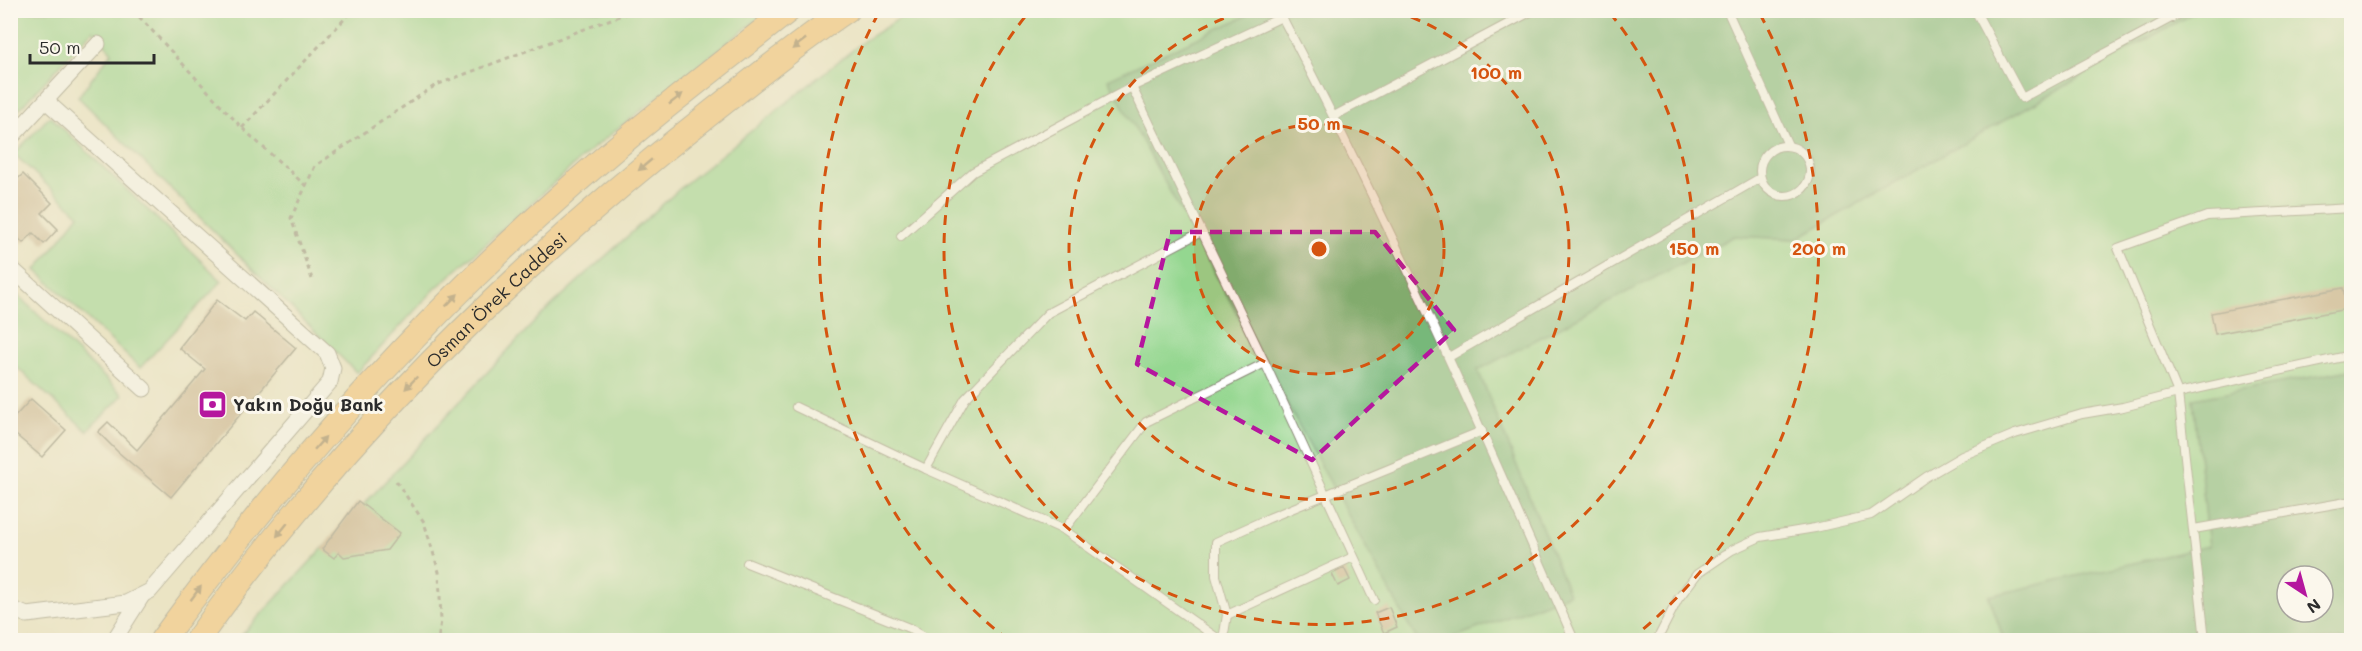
<svg xmlns="http://www.w3.org/2000/svg" width="2362" height="651" font-family="Mali,sans-serif">
<rect width="100%" height="100%" fill="#fbf7ec"/>
<filter id="ink" filterUnits="userSpaceOnUse"><feTurbulence type="fractalNoise" baseFrequency=".0167" numOctaves="2"/><feDisplacementMap in="SourceGraphic" scale="12" xChannelSelector="R" yChannelSelector="G"/><feConvolveMatrix kernelMatrix="1 2 1 2 8 2 1 2 1" color-interpolation-filters="sRGB"/></filter>
<filter id="wash" filterUnits="userSpaceOnUse"><feTurbulence type="fractalNoise" baseFrequency=".008" numOctaves="4" result="noise"/><feDisplacementMap in="SourceGraphic" scale="24" xChannelSelector="R" yChannelSelector="G"/><feGaussianBlur stdDeviation="1.35" result="paint"/><feColorMatrix in="noise" values="0 0 0 0 0 0 0 0 0 0 0 0 0 0 0 0 0 1.4 0 .05"/><feComposite in="paint" operator="in"/></filter>
<g filter="url(#wash)">
<rect width="100%" height="100%" fill="#ebe4c4"/>
<g fill="#94d790" stroke="#60815e" stroke-width="1.5">
<polygon points="11,11 768,11 592,149 434,290 357,373 78,97 112,52 93,30 11,118"/>
<polygon points="911,11 1292,11 1420,640 237,640 541,315 686,183 865,40"/>
<polygon points="2196,11 2351,11 2351,370 2193,399 2209,546 1989,596 2004,640 1447,640 1568,594 1477,370 1734,236 1796,239"/>
<polygon points="50,116 222,281 140,368 36,270 79,215 14,154"/>
<polygon points="10,288 123,395 87,431 11,362"/>
</g>
<g fill="#77b87a" stroke="#517252" stroke-width="1.5" fill-rule="evenodd">
<polygon points="1245,11 2196,11 1796,239 1734,236 1478,370 1569,594 1447,640 1417,640 1108,79 1246,16"/>
<path d="M2351 370V640H2004L1989 596 2209 546 2193 399ZM2287 576H2323V612H2287Z"/>
</g>
<g id="blocks">
<g fill="#c2a681">
<polygon points="23,174 52,203 42,213 58,229 44,244 33,233 23,243 10,230 10,186"/>
<polygon points="2343,288 2347,309 2215,334 2211,313"/>
<polygon points="217,300 245,321 253,312 296,348 171,497 118,452 98,432 108,422 137,450 205,369 179,348"/>
<polygon points="31,399 66,430 42,457 10,430 10,422"/>
<polygon points="358,501 400,533 387,550 344,557 339,552 334,558 322,549"/>
<polygon points="1344,568 1350,580 1338,586 1332,574"/>
<polygon points="1389,607 1397,627 1384,633 1375,613"/>
</g>
</g>
</g>
<g filter="url(#ink)">
<use href="#blocks" fill-opacity="0" stroke="#8b8878" stroke-width="1.5"/>
<g fill="none" stroke-linecap="round" stroke-linejoin="round">
<defs>
<g id="service">
<polyline points="1727,10 1788,145"/>
<polyline points="1975,10 2022,98 2186,10"/>
<path d="M1282 17C1389 220 1482 430 1574 640"/>
<polyline points="1132,87 1265,363 1374,600"/>
<polyline points="1334,116 1534,10"/>
<circle cx="1785" cy="171" r="25"/>
<polyline points="901,236 973,172 1132,87 1282,17 1280,10"/>
<polyline points="1449,357 1760,178"/>
<polyline points="796,407 926,469 1064,530 1220,640"/>
<polyline points="926,469 965,399 1048,313 1201,232"/>
<polyline points="2194,529 2352,501"/>
<polyline points="1064,530 1146,422 1265,363"/>
<polyline points="747,563 909,628 930,640"/>
<polyline points="1227,615 1353,557"/>
<polyline points="1223,640 1227,615 1216,576 1216,542 1269,518 1482,431"/>
<polyline points="1657,640 1678,599 1697,574 1732,550 1760,537 1815,528 1871,515 1926,477 1962,456 2015,434 2082,414 2123,407 2178,393 2352,355"/>
<polyline points="2205,640 2178,393 2118,248 2207,216 2352,208"/>
</g>
<g id="minor">
<polyline points="10,139 98,44"/>
<polyline points="10,267 144,389"/>
<polyline points="10,608 27,615 126,603 150,591 330,382 333,368 327,353 46,101"/>
<polyline points="114,640 142,596"/>
</g>
<g id="primary">
<path d="M162 640C283 475 420 320 574 184 643 123 717 67 789 10"/>
<path id="s1" d="M197 640C340 441 515 266 708 115 754 79 798 43 847 10"/>
</g>
</defs>
<use href="#service" stroke="#8b8878" stroke-width="10"/>
<use href="#minor" stroke="#8b8878" stroke-width="17"/>
<use href="#primary" stroke="#8b8878" stroke-width="26"/>
<g stroke="#8b8878" stroke-width="3" stroke-dasharray="4.5 4.5" stroke-linecap="butt">
<polyline points="133,10 242,128 306,186"/>
<polyline points="242,128 353,10"/>
<polyline points="312,279 291,218 315,166 436,85 635,10"/>
<polyline points="396,481 424,522 439,572 441,621 438,640"/>
</g>
<use href="#service" stroke="#fff" stroke-width="8"/>
<use href="#minor" stroke="#fff" stroke-width="15"/>
<use href="#primary" stroke="#f9bf6d" stroke-width="24"/>
</g>
<defs><path id="oneway-solid" d="M-6-.8H1V-3.2L6.5 0L1 3.2V.8H-6Z" transform="scale(1.5)"/></defs>
<g fill="#92754c">
<use href="#oneway-solid" transform="translate(799 44) rotate(142)"/>
<use href="#oneway-solid" transform="translate(676 99) rotate(-38)"/>
<use href="#oneway-solid" transform="translate(645 165) rotate(140)"/>
<use href="#oneway-solid" transform="translate(452 300) rotate(-45)"/>
<use href="#oneway-solid" transform="translate(411 383) rotate(134)"/>
<use href="#oneway-solid" transform="translate(320 443) rotate(-49)"/>
<use href="#oneway-solid" transform="translate(282 530) rotate(129)"/>
<use href="#oneway-solid" transform="translate(196 593) rotate(-53)"/>
</g>
</g>
<path d="M0 0H2362V651H0ZM1170 232H1375L1454 330 1312 460 1137 364Z" fill="#ebe4c4" fill-opacity=".55" fill-rule="evenodd"/>
<path fill="none" stroke="#b5179e" stroke-width="4.5" stroke-dasharray="12 8" stroke-linejoin="round" d="M1170 232H1375L1454 330 1312 460 1137 364Z"/>
<circle cx="1319" cy="249" r="125" fill="#d5540f" fill-opacity=".12"/>
<g fill="none" stroke="#d5540f" stroke-width="3" stroke-dasharray="10 8">
<circle cx="1319" cy="249" r="125"/>
<path d="M1394 11A250 250 0 1 1 1244 11"/>
<path d="M1610 13A375 375 0 1 1 1028 13"/>
<path d="M1008 640A500 500 0 0 1 878 14M1760 14A500 500 0 0 1 1630 640"/>
</g>
<defs>
<symbol id="bank-square" viewBox="-11 -11 22 22"><rect x="-9" y="-9" width="18" height="18" rx="4" fill="#b5179e" stroke="#fbf7ec"/><path d="M-6-4H6V4H-6ZM0-2.3a2.3 2.3 0 1 0 0 4.6a2.3 2.3 0 1 0 0-4.6Z" fill="#fff"/></symbol>
</defs>
<g fill-rule="evenodd">
<use href="#bank-square" x="196" y="388" width="33" height="33"/>
</g>
<g text-anchor="middle" dominant-baseline="central" stroke-width="6" stroke-linejoin="round" paint-order="stroke">
<g font-size="18" fill="#2b2b2b" stroke="#fbf7ec">
<text stroke="none"><textPath href="#s1" startOffset="454">Osman Örek Caddesi</textPath></text>
</g>
<g font-size="18" font-weight="bold" fill="#2b2b2b" stroke="#fbf7ec" text-anchor="start">
<text x="233" y="404">Yakın Doğu Bank</text>
</g>
</g>
<circle cx="1319" cy="249" r="9" fill="#d5540f" stroke="#fbf7ec" stroke-width="3"/>
<g font-size="18" text-anchor="middle" font-weight="bold" fill="#d5540f" stroke="#fbf7ec" stroke-width="6" stroke-linejoin="round" paint-order="stroke">
<text x="1496" y="79">100 m</text>
<text x="1319" y="130">50 m</text>
<text x="1694" y="255">150 m</text>
<text x="1819" y="255">200 m</text>
</g>
<rect width="2362" height="651" fill="none" stroke="#fbf7ec" stroke-width="36"/>
<g transform="translate(2305 594) rotate(144)"><circle r="28" fill="#fbf7ec" stroke="#a8a59f" stroke-width="1.5"/>
<path d="M0-4.5L10 22L0 15L-10 22Z" fill="#b5179e"/>
<text y="-9" font-size="16" font-weight="bold" text-anchor="middle" fill="#2b2b2b">N</text>
</g>
<path d="M30 54v9h124v-9" fill="none" stroke="#2b2b2b" stroke-width="3"/>
<text x="39" y="54" font-size="18" fill="#2b2b2b" stroke="#fbf7ec" stroke-width="4.5" paint-order="stroke">50 m</text>
</svg>
